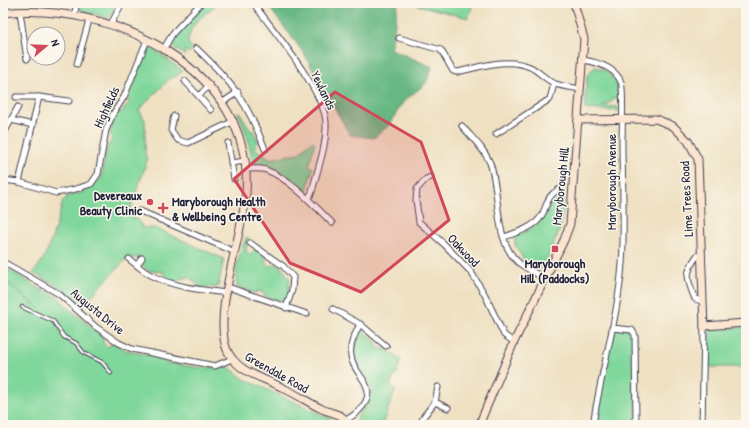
<svg xmlns="http://www.w3.org/2000/svg" width="749" height="428" font-family="'Patrick Hand',sans-serif">
<rect width="100%" height="100%" fill="#fbf7ec"/>
<filter id="ink" filterUnits="userSpaceOnUse"><feTurbulence type="fractalNoise" baseFrequency=".025" numOctaves="2"/><feDisplacementMap in="SourceGraphic" scale="8" xChannelSelector="R" yChannelSelector="G"/><feConvolveMatrix kernelMatrix="1 2 1 2 8 2 1 2 1" color-interpolation-filters="sRGB"/></filter>
<filter id="wash" filterUnits="userSpaceOnUse"><feTurbulence type="fractalNoise" baseFrequency=".012" numOctaves="4" result="noise"/><feDisplacementMap in="SourceGraphic" scale="16" xChannelSelector="R" yChannelSelector="G"/><feGaussianBlur stdDeviation="0.9" result="paint"/><feColorMatrix in="noise" values="0 0 0 0 0 0 0 0 0 0 0 0 0 0 0 0 0 1.4 0 .05"/><feComposite in="paint" operator="in"/></filter>
<g filter="url(#wash)">
<rect width="100%" height="100%" fill="#efe0c1"/>
<g fill="#80d79b" stroke="#517c6b">
<polygon points="81,3 117,3 109,18 80,10"/>
<path d="M204 3H219C204 15 189 23 188 43L192 48 189 53 184 50 185 56 170 44Z"/>
<polygon points="410,3 466,3 472,7 468,18"/>
<path d="M152 48 183 71 175 77H171L139 110 145 120V156L148 158 128 216 138 220 143 228H155L224 259 218 287H200L189 277 180 279 177 282 165 279 164 272 149 271 140 264V257L126 259 82 306 63 289 33 273C50 254 56 226 63 201H65L66 197 86 191 101 179 107 148 112 139 110 133 117 112H122L129 103 128 99 145 50Z"/>
<polygon points="595,67 605,70 617,83 618,99 612,98 613,101 602,106 618,107 618,111 585,109 587,75"/>
<polygon points="239,111 251,131 253,131 258,142 254,148 271,159 299,153 311,142 315,142 309,166 313,168 307,190 303,192 293,184 295,181 282,174 253,164 248,138 238,113"/>
<polygon points="565,191 561,227 542,269 532,263 524,260 515,245 515,237 537,225 546,215 553,197"/>
<path d="M246 238H248L246 252 249 254 256 250 264 255 266 263 270 266 276 264 281 267 290 279 288 296 285 302 264 296V293L258 291 255 293 237 287C234 270 239 254 246 238Z"/>
<polygon points="5,267 37,287 59,298 68,308 103,337 103,343 107,347 112,344 113,341 125,350 161,358 167,364 176,364 200,368 228,366 244,379 329,418 338,425 3,425 3,280 40,309 3,279 3,270"/>
<polygon points="746,327 746,367 709,367 709,329"/>
<polygon points="612,328 632,330 635,335 636,425 593,425"/>
<path d="M363 330 376 342 377 348 385 349 401 360 397 372 390 384 395 391 382 425H356C355 411 376 402 370 385 367 375 357 367 353 358L359 335Z"/>
</g>
<polygon fill="#68b883" stroke="#456d5f" points="266,3 398,3 391,49 432,67 426,83 403,102 389,125 374,138 350,135 303,52"/>
</g>
<g filter="url(#ink)">
<g fill="none" stroke-linecap="round" stroke-linejoin="round">
<defs>
<polyline id="lane" points="22,307 53,321 64,337 76,343 84,353 102,362 111,373"/>
<g id="street">
<polyline points="4,3 5,12"/>
<path d="M253 3C272 28 326 94 326 123 327 146 317 170 312 192L308 199"/>
<polyline points="20,12 27,59"/>
<polyline points="74,16 77,3"/>
<polyline points="111,24 122,3"/>
<path d="M399 38 441 50 453 71 457 72C480 67 507 57 530 67 539 71 547 81 556 84 563 87 572 87 580 89"/>
<path d="M196 48C233 83 247 102 265 149"/>
<polyline points="163,50 173,33 201,3"/>
<path d="M583 60C596 62 615 67 621 82 624 88 622 132 622 142 622 181 625 225 622 264 618 318 601 371 593 425"/>
<polyline points="77,64 89,20"/>
<polyline points="185,81 211,110"/>
<polyline points="199,96 209,85"/>
<polyline points="16,97 39,97 69,101"/>
<polyline points="223,102 238,92"/>
<polyline points="174,116 171,130 178,140 188,143 234,121"/>
<polyline points="11,120 33,125"/>
<path d="M462 126C472 138 484 148 490 163 501 193 493 241 519 263 527 269 537 274 546 279"/>
<polyline points="496,134 550,99 554,84"/>
<polyline points="3,135 18,107"/>
<polyline points="228,143 234,179"/>
<polyline points="231,163 246,161"/>
<path d="M247 169C252 169 260 168 266 170 289 178 314 205 332 223"/>
<polyline points="431,177 426,179 417,189 416,200 419,222 444,244 471,272 485,295 504,335 514,342"/>
<polyline points="3,180 19,182 56,193 76,189 91,184 98,174 106,130 113,114 124,97 147,40"/>
<polyline points="19,182 39,97"/>
<polyline points="140,211 235,252"/>
<path d="M504 237C515 233 533 228 540 218 548 207 545 197 558 190"/>
<polyline points="250,243 283,266 293,277 292,290 286,308"/>
<path d="M701 255 697 256C684 273 687 280 695 299L702 301"/>
<path d="M129 259C135 264 142 270 149 274 172 287 201 290 227 293"/>
<polyline points="3,262 59,294 96,327 119,343 132,349 215,366 232,359"/>
<polyline points="137,265 142,258"/>
<polyline points="228,287 307,314"/>
<polyline points="333,309 360,324 386,346"/>
<polyline points="612,328 632,330 635,335 636,425"/>
<polyline points="435,402 448,408"/>
<path d="M346 420C355 415 362 410 366 401 374 382 353 374 351 356 349 345 355 334 360 324"/>
<polyline points="420,425 424,416 435,402 438,387"/>
<polyline points="702,425 704,328"/>
</g>
<g id="secondary">
<path d="M3 13C110 1 255 68 246 193 243 234 212 313 227 350 238 374 264 377 285 389 298 395 309 403 322 409 333 414 343 413 349 425"/>
<polyline points="578,120 656,119 673,126 688,141 698,159 704,328"/>
<polyline points="704,326 746,323"/>
<polyline points="479,425 514,342 564,240 570,224 584,39 574,3"/>
</g>
</defs>
<use href="#lane" stroke="#413e4f" stroke-width="4.5"/>
<use href="#street" stroke="#413e4f" stroke-width="7"/>
<use href="#secondary" stroke="#413e4f" stroke-width="9"/>
<use href="#lane" stroke="#fff" stroke-width="2.5"/>
<use href="#street" stroke="#fff" stroke-width="5"/>
<use href="#secondary" stroke="#fce5d0" stroke-width="7"/>
</g>
</g>
<path fill="#d1495b" fill-opacity="0.2" stroke="#d1495b" stroke-width="3" stroke-linejoin="round" d="M335 92 421 142 449 220 361 292 290 263 234 179Z"/>
<g fill="#d1495b" stroke="#fbf7ec" stroke-width="1.5">
<circle cx="150" cy="202" r="4"/>
<path d="M161 202h4v4h4v4h-4v4h-4v-4h-4v-4h4z"/>
<rect x="551" y="245" width="8" height="8" rx="2"/>
</g>
<g text-anchor="middle" dominant-baseline="central" stroke-width="3" stroke-linejoin="round" paint-order="stroke">
<g font-size="13" fill="#22223b" stroke="#fbf7ec">
<text transform="translate(324 90) rotate(64)">Yewlands</text>
<text transform="translate(106 107) rotate(-65)">Highfields</text>
<text transform="translate(611 182) rotate(-90)">Maryborough Avenue</text>
<text transform="translate(560 186) rotate(-84)">Maryborough Hill</text>
<text transform="translate(686 199) rotate(-93)">Lime Trees Road</text>
<text transform="translate(464 250) rotate(46)">Oakwood</text>
<text transform="translate(98 311) rotate(39)">Augusta Drive</text>
<text transform="translate(277 372) rotate(29)">Greendale Road</text>
</g>
<g font-size="13" font-weight="bold" fill="#22223b" stroke="#fbf7ec" text-anchor="end">
<text x="142" y="195">Devereaux<tspan x="142" dy="15">Beauty Clinic</tspan></text>
<text x="172" y="201" text-anchor="start">Maryborough Health<tspan x="172" dy="15">&amp; Wellbeing Centre</tspan></text>
<text x="555" y="263" text-anchor="middle">Maryborough<tspan x="555" dy="15">Hill (Paddocks)</tspan></text>
</g>
</g>
<rect width="749" height="428" fill="none" stroke="#fbf7ec" stroke-width="16"/>
<g transform="translate(46 46) rotate(71)"><circle r="19" fill="#fbf7ec" stroke="#a4a2a5"/>
<path d="M0-3L7 15L0 10L-7 15Z" fill="#d1495b"/>
<text y="-6" font-size="11" font-weight="bold" text-anchor="middle" fill="#22223b">N</text>
</g>
</svg>
